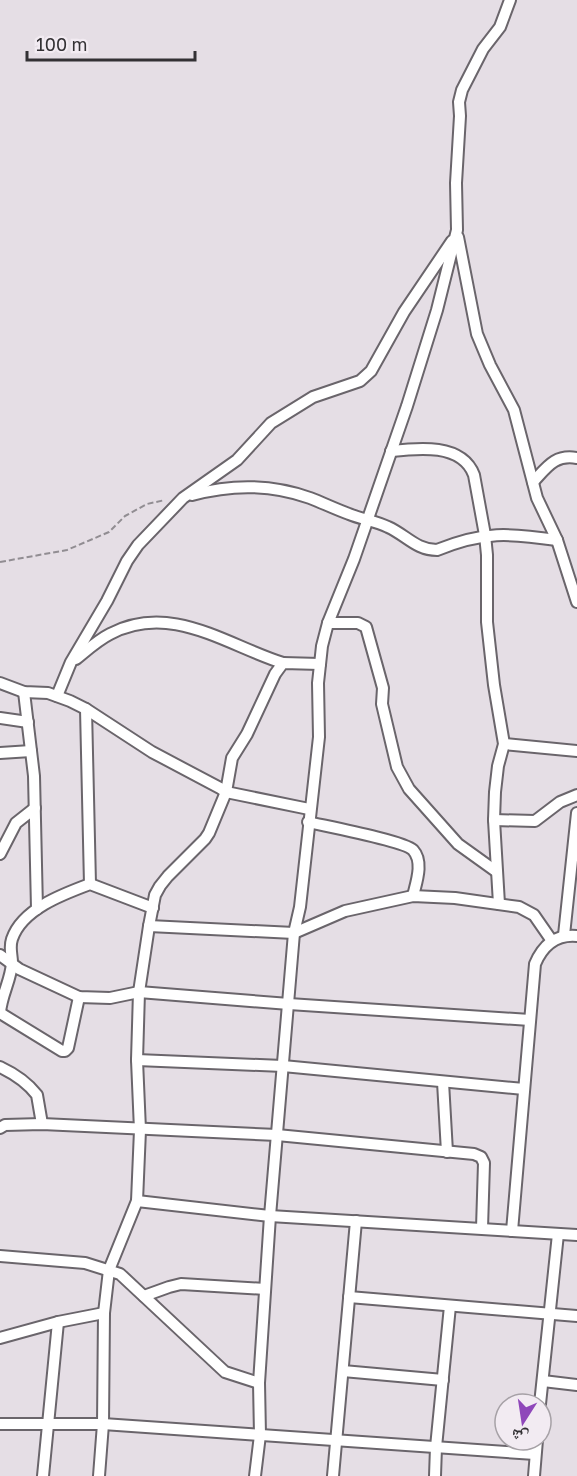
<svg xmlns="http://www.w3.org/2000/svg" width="577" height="1476" font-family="'Golos Text','Noto Naskh Arabic',sans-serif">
<rect width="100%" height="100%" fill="#e5dee5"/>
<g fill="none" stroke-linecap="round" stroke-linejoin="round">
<defs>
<g id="minor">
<polyline points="458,237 477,334 490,365 514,410 537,498 557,540 577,602"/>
<path d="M391 451C418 448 462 443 474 475L485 535 487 555V622L494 685 504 744 498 766 495 792 494 820 499 904"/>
<path d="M533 482C547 467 555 454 577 458"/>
<path d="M192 495C232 484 271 484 310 498 323 503 335 509 349 514 361 519 376 521 388 527 406 535 416 550 437 550 484 531 509 533 557 540"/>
<polyline points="328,623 358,623 366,627 383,688 382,704 397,767 409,789 458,844 497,872"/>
<path d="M76 659C87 650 98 640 110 634 171 602 226 645 283 663"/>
<polyline points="0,683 24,692 48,693 70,701 86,709 152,752 220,788 226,792 309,809"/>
<polyline points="24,692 34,776 37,909"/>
<polyline points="57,696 71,662 107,601 127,561 138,545 183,498 237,460 271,423 313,397 360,381 371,371 404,312 452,241"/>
<polyline points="86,709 90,884"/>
<polyline points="0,718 28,722"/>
<polyline points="504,744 577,751"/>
<polyline points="0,753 31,751"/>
<polyline points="494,820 535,821 560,802 577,795"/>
<path d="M308 822C325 826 404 841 413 850 424 862 416 883 413 896"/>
<polyline points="0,854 16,823 35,808"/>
<polyline points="149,926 294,933 345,911 413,896 455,898 519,907 534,915 552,941"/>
<polyline points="564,935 577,813"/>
<polyline points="0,955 19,969 79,997 110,998 139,992 289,1004 530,1020"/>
<path d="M0 1013C1 996 11 980 12 963 12 954 9 948 12 939 22 909 63 894 90 884L153 908"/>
<polyline points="0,1013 62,1051 65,1051 68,1048 79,997"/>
<polyline points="137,1060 283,1066 524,1089"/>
<path d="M0 1067C15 1074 27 1082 37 1095L42 1124"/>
<polyline points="443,1082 447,1152"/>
<polyline points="0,1128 5,1125 42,1124 277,1135 474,1154 481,1157 484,1163 482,1228"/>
<polyline points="137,1201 270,1216 577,1235"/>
<path d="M512 1231 535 964C543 945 556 934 577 936"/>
<polyline points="0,1256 85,1263 120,1274 225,1372 259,1383"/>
<polyline points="144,1296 169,1287 181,1284 265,1289"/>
<polyline points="349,1297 577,1316"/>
<polyline points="0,1338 58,1322 104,1313"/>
<polyline points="343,1371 443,1380"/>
<polyline points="543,1381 577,1385"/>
<polyline points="540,1404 558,1234"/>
<polyline points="0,1424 103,1424 535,1454"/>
<polyline points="43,1476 58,1322"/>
<polyline points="99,1476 103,1424 104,1313 109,1270 137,1201 140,1130 137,1060 139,992 149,926 155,895 160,886 168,876 205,839 209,833 226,792 232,758 247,734 275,674 283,663 320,664"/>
<polyline points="255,1476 260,1435 259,1383 270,1216 294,933 300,907 319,737 318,683 322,646 328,623 354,559 407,406 437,310 457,230 456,183 460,116 459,102 462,90 483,49 500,27 510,0"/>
<polyline points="333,1476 356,1221"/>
<polyline points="435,1476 436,1447 450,1306"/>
<polyline points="534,1476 537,1440"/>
</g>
</defs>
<use href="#minor" stroke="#6a656b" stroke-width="14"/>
<polyline stroke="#918d92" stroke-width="2" stroke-dasharray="6 3" stroke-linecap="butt" points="0,562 67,550 109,532 125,516 147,504 165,500"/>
<use href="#minor" stroke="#fff" stroke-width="10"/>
</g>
<g transform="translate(523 1422) rotate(192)"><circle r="28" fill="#f2ebf2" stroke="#a6a1a6" stroke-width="1.5"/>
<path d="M0-4.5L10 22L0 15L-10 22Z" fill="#8f47ba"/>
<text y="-9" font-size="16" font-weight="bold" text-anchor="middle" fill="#333134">ش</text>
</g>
<path d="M27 51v9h168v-9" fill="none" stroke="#333134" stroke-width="3"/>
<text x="36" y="51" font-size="18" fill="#333134" stroke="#f2ebf2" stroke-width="4.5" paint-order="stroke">100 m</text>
</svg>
